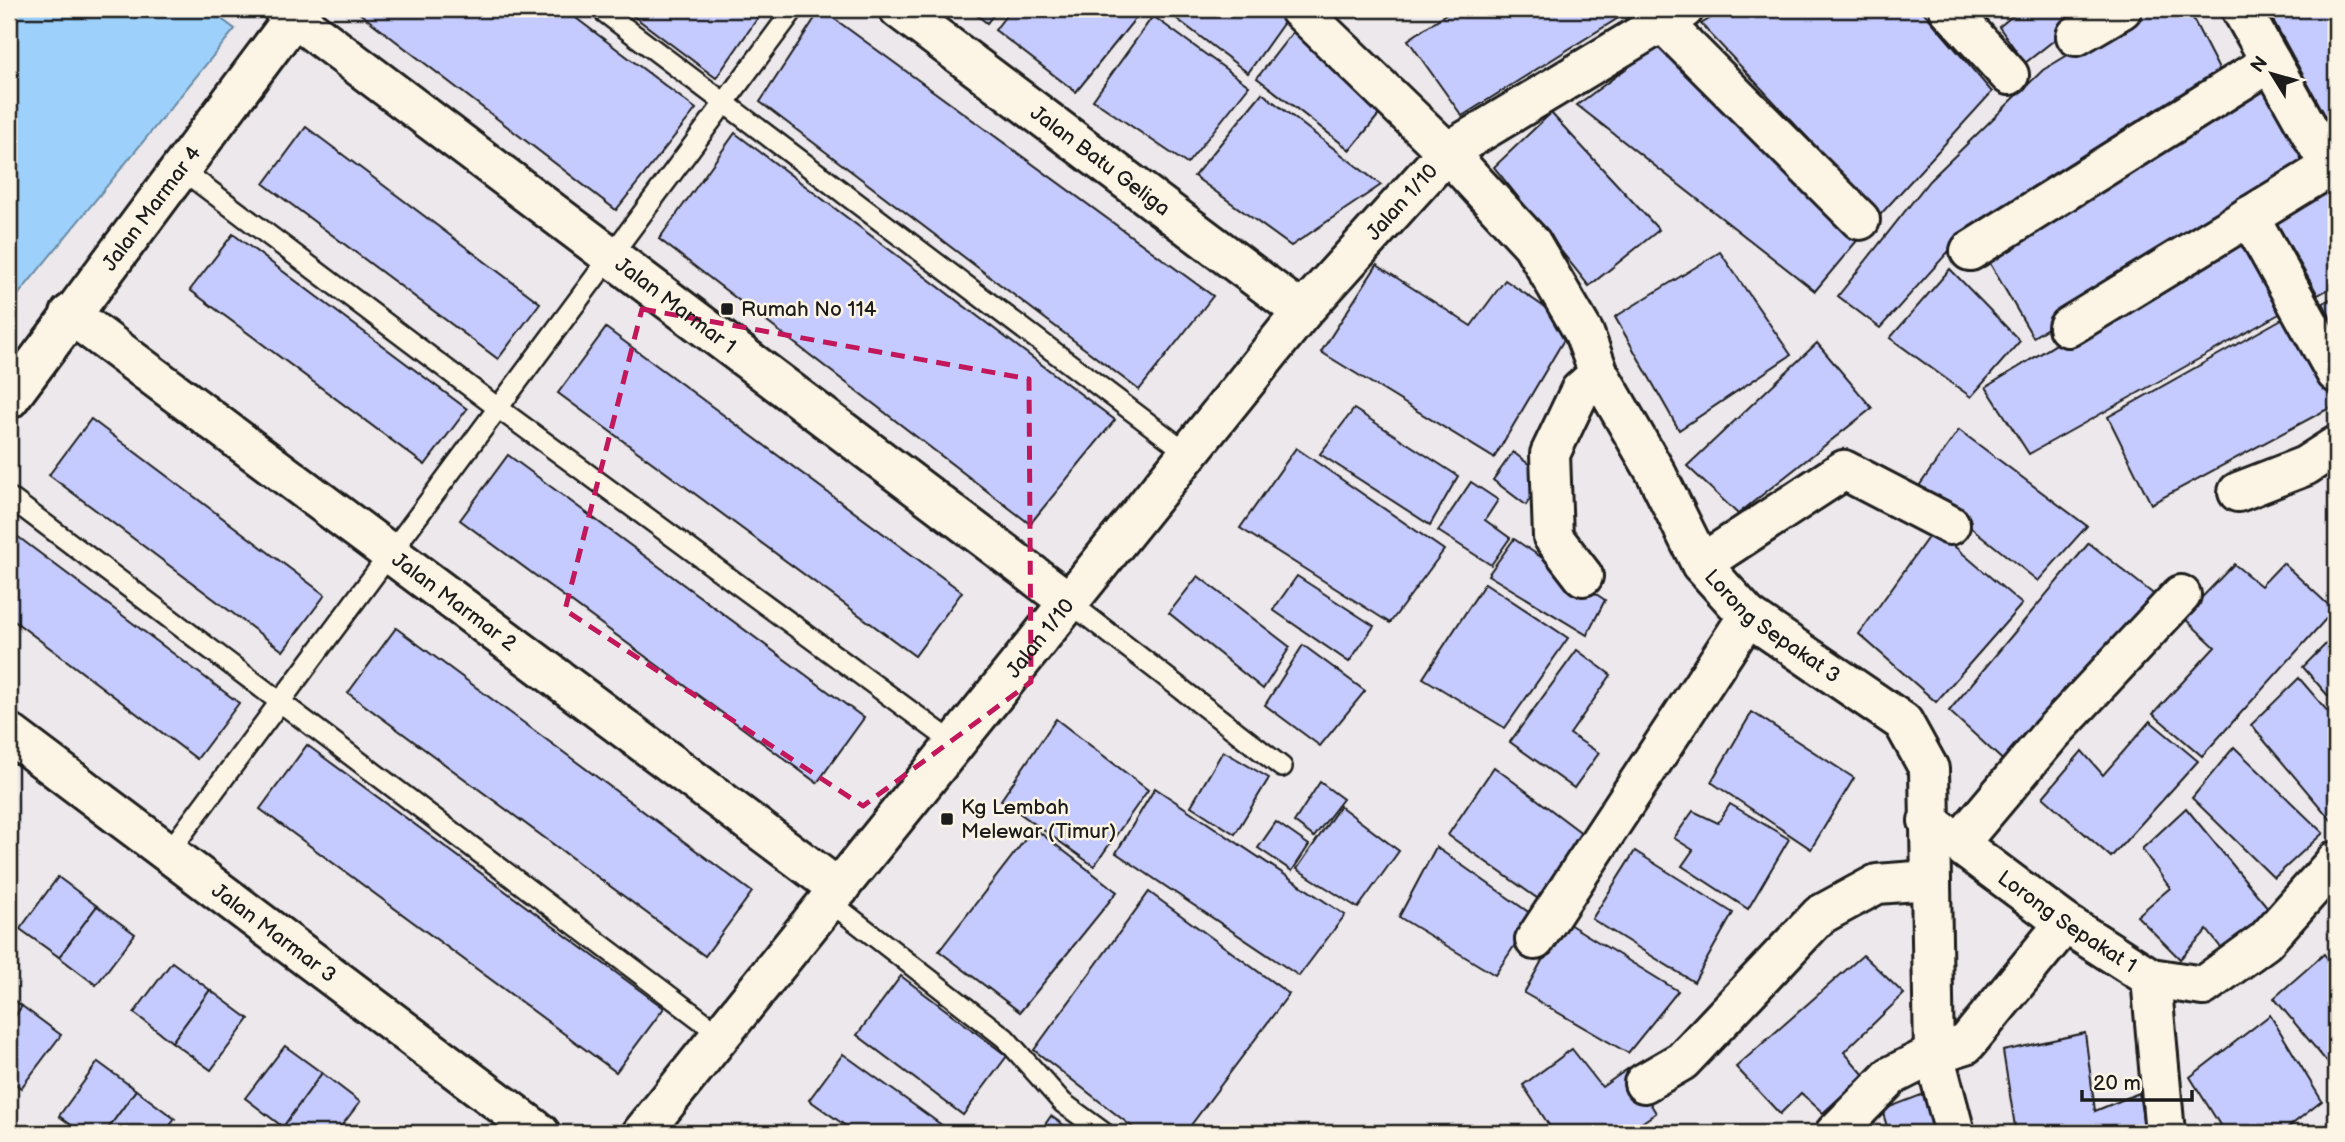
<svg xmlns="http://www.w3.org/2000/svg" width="2345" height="1142" font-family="'Balsamiq Sans',sans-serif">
<rect width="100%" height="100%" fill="#ece8ec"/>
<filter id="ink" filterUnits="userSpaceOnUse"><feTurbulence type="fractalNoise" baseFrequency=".0143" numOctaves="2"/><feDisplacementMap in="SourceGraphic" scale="14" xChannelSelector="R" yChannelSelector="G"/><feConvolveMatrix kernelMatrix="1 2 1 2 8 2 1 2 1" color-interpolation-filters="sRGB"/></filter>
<g filter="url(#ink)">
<polygon fill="#9dd1fb" stroke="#6989a2" stroke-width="2" points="9,9 208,9 235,29 9,306"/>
<g fill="#c5cbfe" stroke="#1c1c1c" stroke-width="2">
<polygon points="354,9 564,9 696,109 616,210"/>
<polygon points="624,9 764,9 716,78"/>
<polygon points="821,9 1213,296 1139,390 760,102"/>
<polygon points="969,9 998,9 987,23"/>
<polygon points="1011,9 1143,9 1076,92 995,30"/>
<polygon points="1164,9 1284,9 1290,14 1248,73"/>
<polygon points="1453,9 1630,9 1631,10 1462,116 1408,40"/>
<polygon points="1726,9 1921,9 1992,92 1880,215 1701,24"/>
<polygon points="2021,9 2094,9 2025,63 1999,27"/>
<polygon points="2144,9 2188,9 2224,79 1957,242 1880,328 1838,296 1929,181 2043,70"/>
<polygon points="2267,9 2330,9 2336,20 2336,128 2333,130"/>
<polygon points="1153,16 1249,86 1187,164 1093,100"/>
<polygon points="1296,28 1386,106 1350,150 1257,78"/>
<polygon points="1658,45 1860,237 1815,291 1577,105"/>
<polygon points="2268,81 2314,164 2033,337 1988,260"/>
<polygon points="1262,93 1381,185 1291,246 1194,176"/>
<polygon points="1551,113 1659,230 1589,286 1494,167"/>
<polygon points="306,127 540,303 498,359 264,184"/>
<polygon points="735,133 1115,420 1030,524 659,239"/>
<polygon points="2336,183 2336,285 2318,295 2274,218"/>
<polygon points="2243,230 2290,308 2029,454 1986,387"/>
<polygon points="233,234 467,409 425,465 190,290"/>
<polygon points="1720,252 1791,355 1679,430 1615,317"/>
<polygon points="1377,265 1471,326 1505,280 1572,326 1494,458 1321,352"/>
<polygon points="1950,269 2020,341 1971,397 1890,338"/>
<polygon points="2336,296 2336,328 2323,303"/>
<polygon points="2287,316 2335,405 2151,504 2108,417"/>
<polygon points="606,328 962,592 915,656 558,393"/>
<polygon points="1817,343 1872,408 1738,514 1687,466"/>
<polygon points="1354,409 1458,476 1430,525 1320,454"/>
<polygon points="91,419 325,595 283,651 49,475"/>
<polygon points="1959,430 2087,526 2038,581 1919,486"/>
<polygon points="1296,448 1444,550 1390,623 1240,528"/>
<polygon points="1513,452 1544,476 1526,505 1493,480"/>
<polygon points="508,455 864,718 817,783 460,520"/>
<polygon points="1471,482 1498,500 1485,520 1510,538 1491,565 1438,531"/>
<polygon points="1934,529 2022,604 1936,702 1859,634"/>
<polygon points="9,530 239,703 197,759 9,617"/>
<polygon points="1514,539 1605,600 1587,635 1488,575"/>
<polygon points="2089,543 2161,600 2008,765 1949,711"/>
<polygon points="2283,563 2334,610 2202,756 2153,714 2215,647 2183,617 2234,564 2261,586"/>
<polygon points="1198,576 1290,647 1263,689 1169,613"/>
<polygon points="1297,576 1374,626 1349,662 1273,610"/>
<polygon points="1485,583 1568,638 1505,728 1423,678"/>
<polygon points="396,628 752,892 705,956 348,693"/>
<polygon points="2336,634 2336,705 2303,667"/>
<polygon points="1303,645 1365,691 1320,746 1265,705"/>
<polygon points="1577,650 1611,675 1570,734 1599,753 1574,788 1510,742"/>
<polygon points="2299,678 2336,721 2336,815 2331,820 2251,725"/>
<polygon points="1752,712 1854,778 1811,849 1711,782"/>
<polygon points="1056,719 1148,790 1094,866 1001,800"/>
<polygon points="2150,721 2198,761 2111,857 2043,797 2082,751 2103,775"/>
<polygon points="307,745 664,1008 616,1072 260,809"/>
<polygon points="2234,747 2323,833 2274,878 2192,798"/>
<polygon points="1223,751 1269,778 1235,834 1191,806"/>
<polygon points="1494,767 1587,837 1544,903 1448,835"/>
<polygon points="1320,782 1343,799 1314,837 1294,822"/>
<polygon points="1155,788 1345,915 1299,976 1116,853"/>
<polygon points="1730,804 1789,839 1748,909 1682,866 1693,850 1674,838 1693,811 1718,823"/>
<polygon points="1340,806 1399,851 1358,908 1297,869"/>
<polygon points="2186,808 2273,914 2226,954 2207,930 2180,959 2137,916 2170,888 2142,849"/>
<polygon points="1276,822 1309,845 1292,871 1258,848"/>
<polygon points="1034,828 1117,892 1020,1012 939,951"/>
<polygon points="1436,847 1534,916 1495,975 1399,917"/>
<polygon points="1635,851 1733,913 1694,982 1592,919"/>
<polygon points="58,877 97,906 59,957 20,929"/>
<polygon points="1149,892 1289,994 1185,1133 1140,1133 1034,1050"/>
<polygon points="97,906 135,934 96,985 59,957"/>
<polygon points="1564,921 1678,991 1628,1053 1524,993"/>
<polygon points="2324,954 2336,970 2336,1073 2274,998"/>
<polygon points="1863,955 1904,994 1844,1052 1864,1075 1823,1113 1801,1093 1780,1114 1736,1067"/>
<polygon points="172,962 210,990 172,1042 134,1013"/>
<polygon points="901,976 1007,1056 963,1115 857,1035"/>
<polygon points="210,990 249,1019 211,1070 172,1042"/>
<polygon points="9,996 22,1006 9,1025"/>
<polygon points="22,1006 61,1035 21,1088 9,1079 9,1025"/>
<polygon points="2270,1015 2322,1101 2281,1133 2225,1133 2190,1077"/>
<polygon points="2085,1033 2095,1111 2139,1093 2145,1133 2016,1133 2003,1051"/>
<polygon points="285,1046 322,1073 283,1127 245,1098"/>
<polygon points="1572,1049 1602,1087 1629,1068 1656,1113 1627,1133 1554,1133 1523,1085"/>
<polygon points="843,1054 943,1126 938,1133 856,1133 809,1100"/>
<polygon points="98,1062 136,1090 105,1133 82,1133 59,1116"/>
<polygon points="322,1073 360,1102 336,1133 292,1133 283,1127"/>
<polygon points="136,1090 175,1119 164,1133 105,1133"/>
<polygon points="1934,1090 1945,1133 1889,1133 1882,1110"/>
<polygon points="1051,1116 1075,1133 1039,1133"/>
</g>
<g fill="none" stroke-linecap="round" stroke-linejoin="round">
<defs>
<g id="service">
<polyline points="600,9 1189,454"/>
<polyline points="181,169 498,408 955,744"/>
<polyline points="9,497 721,1035"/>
<polyline points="1069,602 1282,767"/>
<polyline points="168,853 794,9"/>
<polyline points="829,901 1005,1038 1063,1103 1104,1133"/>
</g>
<g id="minor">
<path id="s1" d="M283 9 1069 602"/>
<path id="s2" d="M899 9 1302 312"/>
<polyline points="1949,9 2009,75"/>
<polyline points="1662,22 1860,220"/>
<polyline points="2076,36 2122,9"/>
<polyline points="2249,216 2336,373"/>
<polyline points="1970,251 2271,62"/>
<path id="s3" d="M70 314 839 889"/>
<polyline points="2068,327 2330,167 2241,9"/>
<path id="s4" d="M9 399 294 17"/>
<polyline points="2238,492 2305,466 2336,446"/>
<polyline points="1701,564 1844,470 1950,525"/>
<polyline points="1583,576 1553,537 1550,454 1580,391 1599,374"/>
<path id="s5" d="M9 733 540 1133"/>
<path id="s6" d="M1928 821 2065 923 2151 978 2203 986 2265 941 2336 861"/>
<polyline points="1960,842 2051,734 2181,595"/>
<polyline points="1535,940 1748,616"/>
<polyline points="2151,978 2165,1133"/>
<polyline points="1644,1083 1682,1061 1820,915 1877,884 1929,880"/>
<path id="s7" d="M642 1133 1302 312 1447 152 1684 9"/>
<polyline points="1835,1133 1891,1076 1934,1054 1966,1044 2065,923"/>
</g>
<g id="tertiary">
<path id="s8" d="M1299 9 1447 152 1532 244 1584 333 1599 374 1656 473 1701 564 1748 616 1903 722 1929 769 1934 1054 1955 1133"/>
</g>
</defs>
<use href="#service" stroke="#1c1c1c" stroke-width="24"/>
<use href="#minor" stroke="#1c1c1c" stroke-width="44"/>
<use href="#tertiary" stroke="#1c1c1c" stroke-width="44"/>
<use href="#service" stroke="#fcf5e5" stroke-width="19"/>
<use href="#minor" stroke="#fcf5e5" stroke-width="38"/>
<use href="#tertiary" stroke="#fcf5e5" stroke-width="38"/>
</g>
</g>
<path fill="none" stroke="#c2185b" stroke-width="5" stroke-dasharray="14 9" stroke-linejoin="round" d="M642 309 1029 379 1031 682 863 806 565 610Z"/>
<g fill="#1c1c1c" stroke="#fcf5e5" stroke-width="2.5">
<rect x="720" y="302" width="14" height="14" rx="3.5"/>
<rect x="940" y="812" width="14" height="14" rx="3.5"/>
</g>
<g text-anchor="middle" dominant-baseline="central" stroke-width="5" stroke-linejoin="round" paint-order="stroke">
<g font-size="21" fill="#1c1c1c" stroke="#fcf5e5">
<text stroke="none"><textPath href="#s2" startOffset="252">Jalan Batu Geliga</textPath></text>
<text stroke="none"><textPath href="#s7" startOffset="1202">Jalan 1/10</textPath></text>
<text stroke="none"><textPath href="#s4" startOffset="238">Jalan Marmar 4</textPath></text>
<text stroke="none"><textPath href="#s1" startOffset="492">Jalan Marmar 1</textPath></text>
<text stroke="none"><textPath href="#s3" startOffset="480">Jalan Marmar 2</textPath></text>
<text stroke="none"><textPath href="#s8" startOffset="789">Lorong Sepakat 3</textPath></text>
<text stroke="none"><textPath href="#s7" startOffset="635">Jalan 1/10</textPath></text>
<text stroke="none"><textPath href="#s6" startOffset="172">Lorong Sepakat 1</textPath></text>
<text stroke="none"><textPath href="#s5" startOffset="332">Jalan Marmar 3</textPath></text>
</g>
<g font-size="21" fill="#1c1c1c" stroke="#fcf5e5" text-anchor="start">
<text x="741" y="309">Rumah No 114</text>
<text x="961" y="807">Kg Lembah<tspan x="961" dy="24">Melewar (Timur)</tspan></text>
</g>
</g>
<rect width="2345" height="1142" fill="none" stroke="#fcf5e5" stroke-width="35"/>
<rect x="18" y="18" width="2310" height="1107" fill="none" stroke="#1c1c1c" stroke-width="2.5" filter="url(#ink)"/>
<g transform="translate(2272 74) rotate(307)" stroke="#fcf5e5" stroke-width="5" paint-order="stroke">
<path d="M0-5L12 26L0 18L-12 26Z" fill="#1c1c1c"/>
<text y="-10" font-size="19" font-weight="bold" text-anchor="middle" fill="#1c1c1c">N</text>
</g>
<path d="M2082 1090v10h110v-10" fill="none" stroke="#1c1c1c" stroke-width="3.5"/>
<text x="2093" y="1090" font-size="21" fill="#1c1c1c" stroke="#fcf5e5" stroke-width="5" paint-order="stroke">20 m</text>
</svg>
